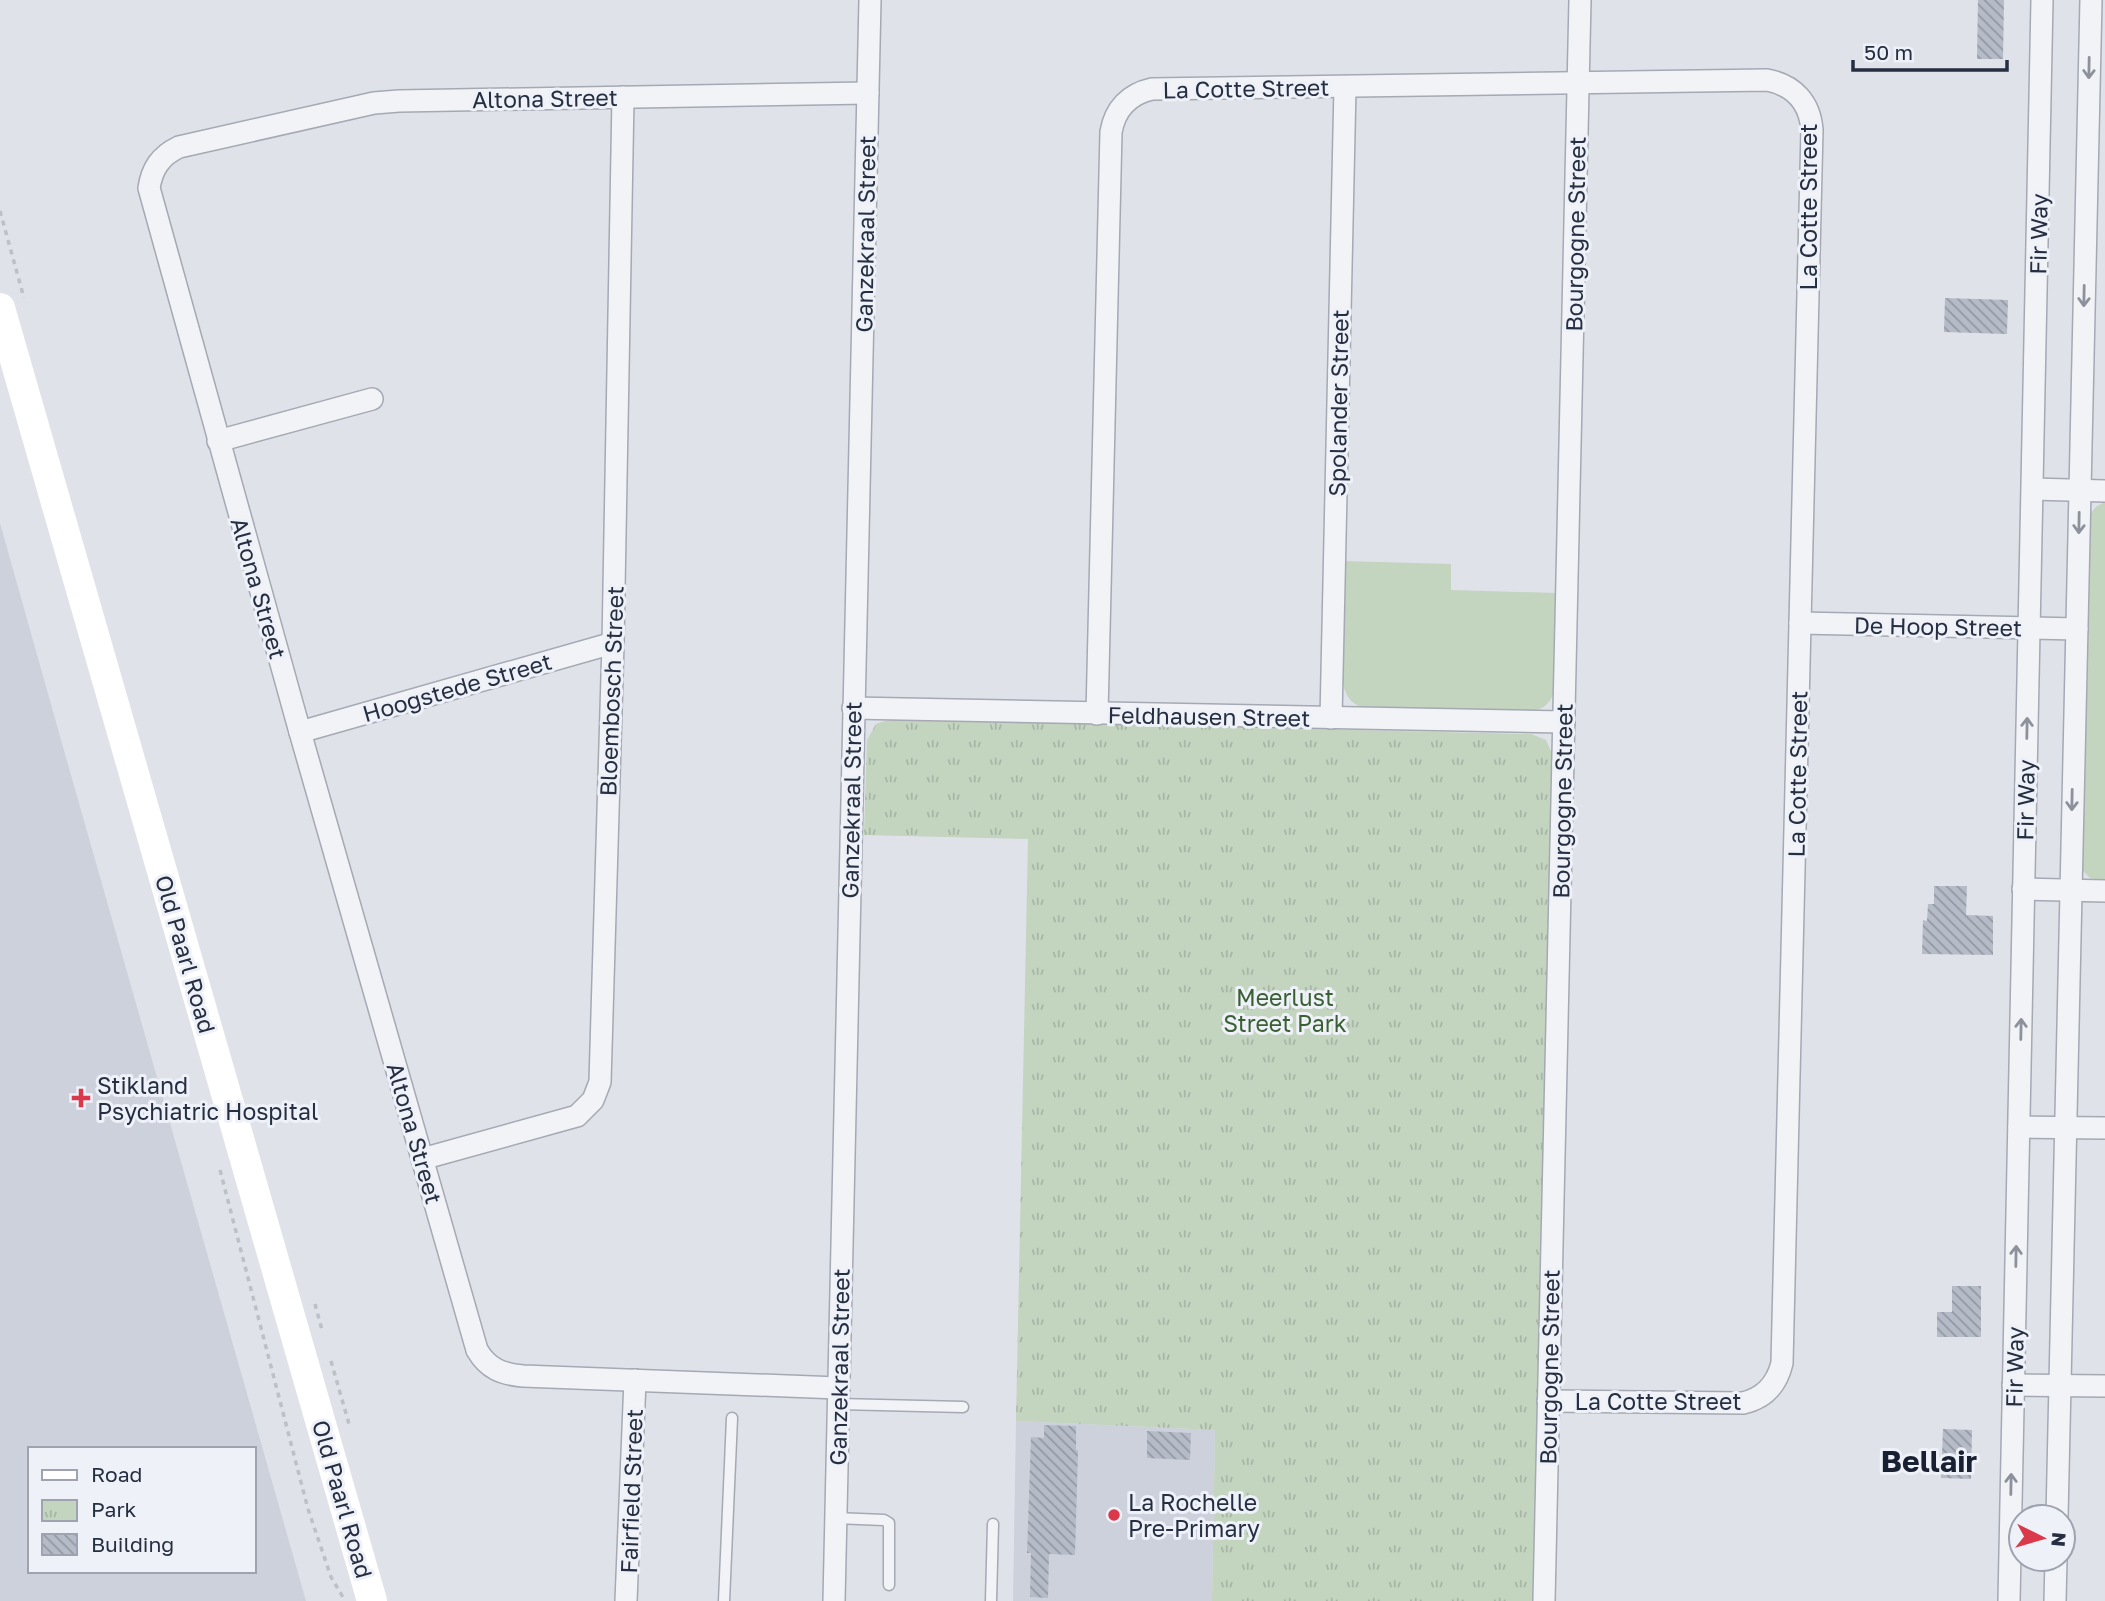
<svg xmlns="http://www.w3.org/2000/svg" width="2105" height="1601" font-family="'Golos Text',sans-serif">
<defs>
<pattern id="park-tufts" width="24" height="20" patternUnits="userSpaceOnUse" patternTransform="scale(1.75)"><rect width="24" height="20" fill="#c3d4bf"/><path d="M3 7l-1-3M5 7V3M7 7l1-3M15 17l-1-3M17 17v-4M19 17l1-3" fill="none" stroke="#a7b6a5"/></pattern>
<pattern id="building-back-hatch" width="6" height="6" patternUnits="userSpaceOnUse" patternTransform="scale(1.75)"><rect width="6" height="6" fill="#b5bbc7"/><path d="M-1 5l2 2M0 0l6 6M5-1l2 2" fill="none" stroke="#9398a3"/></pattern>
</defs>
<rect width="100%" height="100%" fill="#dfe2e9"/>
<g fill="#ccd1dc" fill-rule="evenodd">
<path d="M0 523 63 747 306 1601H0ZM30 1449H254V1571H30Z"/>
<polygon points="1016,1421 1215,1430 1212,1601 1013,1601"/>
</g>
<g fill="#c3d4bf">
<polygon points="2105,502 2105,881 2090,878 2081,869 2089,515 2097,506"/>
<path d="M1343 561 1451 564V590L1555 593 1554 691C1551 703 1544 709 1532 711L1363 708C1351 703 1346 697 1343 684Z"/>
</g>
<polygon fill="url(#park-tufts)" points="891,719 1531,734 1546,740 1552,754 1533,1601 1212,1601 1215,1430 1016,1421 1028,839 864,835 867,740 876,724"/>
<g fill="url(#building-back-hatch)">
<polygon points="1978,0 2004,0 2003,59 1977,59"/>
<polygon points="1945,298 2008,300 2007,334 1944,332"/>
<polygon points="1934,886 1967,886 1966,915 1993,916 1993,955 1922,954 1923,920 1927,921 1928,904 1934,904"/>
<polygon points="1952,1286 1981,1286 1981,1337 1937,1337 1937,1312 1952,1312"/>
<polygon points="1044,1425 1076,1426 1076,1450 1078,1450 1075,1555 1049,1554 1048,1598 1030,1597 1031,1553 1027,1553 1031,1437 1044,1438"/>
<polygon points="1943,1429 1972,1430 1971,1479 1941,1478"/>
<polygon points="1147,1431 1191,1433 1190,1460 1147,1458"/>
</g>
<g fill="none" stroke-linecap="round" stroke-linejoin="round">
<defs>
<g id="lane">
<polyline points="838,1404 963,1407"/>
<polyline points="835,1518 884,1520 889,1523 889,1585"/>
<polyline points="724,1601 732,1418"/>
<polyline points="991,1601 993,1524"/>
</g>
<g id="street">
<polyline points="218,441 372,399"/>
<polyline points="2033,489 2105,491"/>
<polyline points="1800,623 2077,629"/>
<polyline points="853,708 1564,722"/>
<path d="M1097 714 1111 132C1115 109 1129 94 1152 89L1767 80C1794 85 1810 103 1812 130L1782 1363C1777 1384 1765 1398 1743 1403L1548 1401"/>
<polyline points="1331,718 1345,87"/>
<polyline points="300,732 613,643"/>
<polyline points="2023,889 2105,891"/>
<polyline points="2019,1127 2105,1128"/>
<polyline points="422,1159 577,1116 593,1100 600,1082 613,643 623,97"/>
<polyline points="2013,1385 2105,1386"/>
<path d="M838 1388 523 1376C502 1374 488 1369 477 1350L300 732 149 188C152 169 160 156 179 147L374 103 399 101 868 93"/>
<polyline points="2057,1517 2091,0"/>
<polyline points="626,1601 635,1380"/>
<polyline points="834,1601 870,0"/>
<polyline points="1544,1601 1580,0"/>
<polyline points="2009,1601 2042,0"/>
<polyline points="2055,1601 2056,1559"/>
</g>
</defs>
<use href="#lane" stroke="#a4a9b4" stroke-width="13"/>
<use href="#street" stroke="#a4a9b4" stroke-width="24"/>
<g stroke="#bdc0c8" stroke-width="3.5" stroke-dasharray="5 5" stroke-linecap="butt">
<polyline points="0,211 24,298"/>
<polyline points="220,1170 308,1509 331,1577 344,1599"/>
<polyline points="315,1304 322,1330"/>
<polyline points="331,1361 349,1424"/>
</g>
<use href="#lane" stroke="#f2f3f7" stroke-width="10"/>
<use href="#street" stroke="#f2f3f7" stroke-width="21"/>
<polyline stroke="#fff" stroke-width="30" points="0,308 372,1601"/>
</g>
<defs><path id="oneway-shaft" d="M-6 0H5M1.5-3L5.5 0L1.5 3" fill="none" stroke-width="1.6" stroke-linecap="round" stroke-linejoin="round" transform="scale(1.75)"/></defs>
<g stroke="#8c919c">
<use href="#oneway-shaft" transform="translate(2089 68) rotate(91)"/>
<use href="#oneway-shaft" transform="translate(2084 296) rotate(91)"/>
<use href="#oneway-shaft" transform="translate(2079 523) rotate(91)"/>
<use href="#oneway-shaft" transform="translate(2027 728) rotate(-89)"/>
<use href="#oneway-shaft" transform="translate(2072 800) rotate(91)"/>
<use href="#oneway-shaft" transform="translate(2021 1029) rotate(-89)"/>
<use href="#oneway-shaft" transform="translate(2016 1256) rotate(-89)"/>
<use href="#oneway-shaft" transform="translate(2011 1484) rotate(-89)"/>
</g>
<g fill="#d9394b" stroke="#eef1f7" stroke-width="2.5">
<path d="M77.5 1087.5h7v7h7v7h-7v7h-7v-7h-7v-7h7z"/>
<circle cx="1114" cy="1515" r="7"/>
</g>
<g text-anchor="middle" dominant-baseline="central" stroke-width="6" stroke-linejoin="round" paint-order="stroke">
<g font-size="23" fill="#262f42" stroke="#eef1f7">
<text transform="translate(1246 88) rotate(-1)">La Cotte Street</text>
<text transform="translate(545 98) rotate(-1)">Altona Street</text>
<text transform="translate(1808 207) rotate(-90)">La Cotte Street</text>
<text transform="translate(865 234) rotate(-89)">Ganzekraal Street</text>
<text transform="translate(1575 234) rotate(-89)">Bourgogne Street</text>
<text transform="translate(2038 234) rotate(-89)">Fir Way</text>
<text transform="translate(1338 403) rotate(-89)">Spolander Street</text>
<text transform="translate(259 588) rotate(74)">Altona Street</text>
<text transform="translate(1938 626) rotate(1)">De Hoop Street</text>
<text transform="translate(457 687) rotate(-16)">Hoogstede Street</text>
<text transform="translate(611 691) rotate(-88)">Bloembosch Street</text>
<text transform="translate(1209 716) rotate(1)">Feldhausen Street</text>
<text transform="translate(1797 774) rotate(-89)">La Cotte Street</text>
<text transform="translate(851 800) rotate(-89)">Ganzekraal Street</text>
<text transform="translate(2025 800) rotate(-89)">Fir Way</text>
<text transform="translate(1562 801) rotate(-89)">Bourgogne Street</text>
<text transform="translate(186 954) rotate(74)">Old Paarl Road</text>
<text transform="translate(415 1133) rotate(74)">Altona Street</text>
<text transform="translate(839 1367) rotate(-89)">Ganzekraal Street</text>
<text transform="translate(1549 1367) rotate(-89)">Bourgogne Street</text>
<text transform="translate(2014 1367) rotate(-89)">Fir Way</text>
<text x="1658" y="1401">La Cotte Street</text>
<text transform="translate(631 1491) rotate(-88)">Fairfield Street</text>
<text transform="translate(343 1499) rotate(74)">Old Paarl Road</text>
</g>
<g font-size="23" fill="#395f32" stroke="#eef1f7">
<text x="1285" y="997">Meerlust<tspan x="1285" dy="26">Street Park</tspan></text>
</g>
<g font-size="23" fill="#262f42" stroke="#eef1f7" text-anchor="start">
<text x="97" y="1085">Stikland<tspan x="97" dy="26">Psychiatric Hospital</tspan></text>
<text x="1128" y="1502">La Rochelle<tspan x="1128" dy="26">Pre-Primary</tspan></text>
</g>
<g font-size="30" font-weight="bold" fill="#192032" stroke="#eef1f7">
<text x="1929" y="1461">Bellair</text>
</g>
</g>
<rect x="28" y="1447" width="228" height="126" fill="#eef1f7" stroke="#9ea3af" stroke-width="2"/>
<rect x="42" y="1470" width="35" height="10" fill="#ffffff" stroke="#9ea3af" stroke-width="2"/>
<text x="91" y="1482" font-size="21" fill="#262f42">Road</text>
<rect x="42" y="1500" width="35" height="21" fill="url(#park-tufts)" stroke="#9ea3af" stroke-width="2"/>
<text x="91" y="1517" font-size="21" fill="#262f42">Park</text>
<rect x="42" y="1534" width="35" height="21" fill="url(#building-back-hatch)" stroke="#9ea3af" stroke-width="2"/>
<text x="91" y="1552" font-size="21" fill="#262f42">Building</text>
<g transform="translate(2042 1538) rotate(95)"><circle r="33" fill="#eef1f7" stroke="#9ea3af" stroke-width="2"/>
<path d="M0-5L12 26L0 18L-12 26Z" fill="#d9394b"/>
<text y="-10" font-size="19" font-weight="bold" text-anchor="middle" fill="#262f42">N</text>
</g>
<path d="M1853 60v10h154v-10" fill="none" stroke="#262f42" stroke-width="3.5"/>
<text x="1864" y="60" font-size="21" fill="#262f42" stroke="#eef1f7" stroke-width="5" paint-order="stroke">50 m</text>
</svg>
